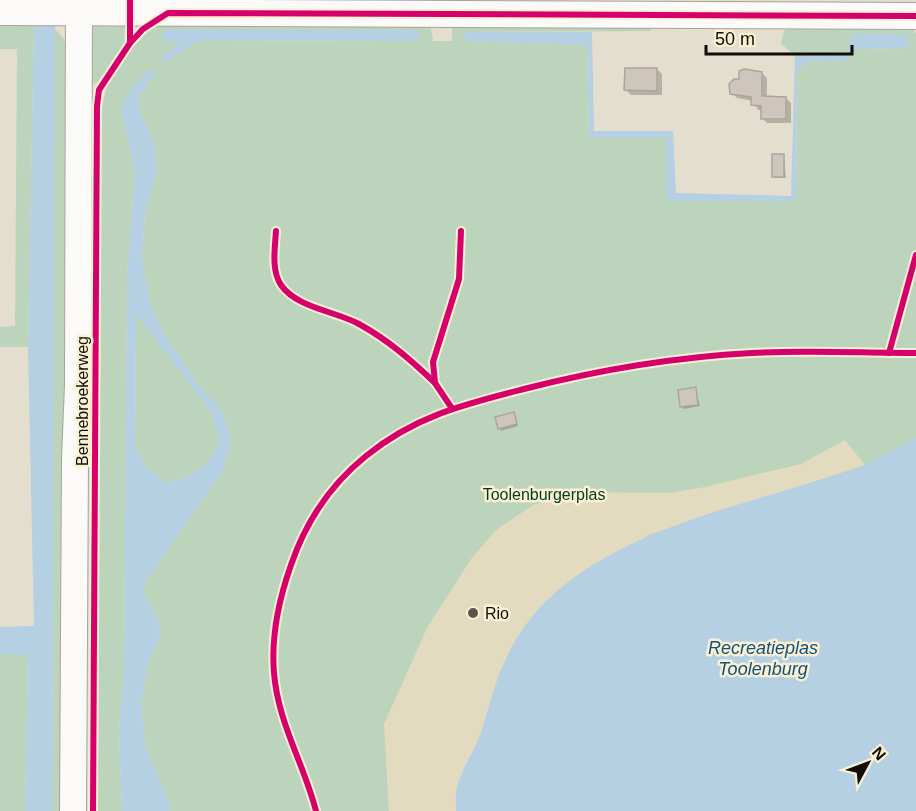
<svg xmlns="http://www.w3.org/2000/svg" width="916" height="811" font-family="Helvetica,sans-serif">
<rect width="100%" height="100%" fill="#e4dece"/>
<g fill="#bdd4bc" fill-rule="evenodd">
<path d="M430 21 433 41H452V27L455 23 647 21 651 31 466 32 464 35 466 41 587 45 589 138 666 137 668 201 796 200 797 70 810 60 845 62 854 49 908 48 907 35 852 34 845 56 795 55 781 44 784 31 791 25 908 24 916 33V811H169L170 804 146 749 141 706 148 662 159 639 160 625 144 594V584L224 469 231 437 222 411 195 380 166 337 149 300 142 256 145 215 157 169 154 143 138 107 140 94 156 73 121 107 135 172 127 274 124 676 119 729 122 811H97L101 110 108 82 135 43 156 25ZM168 30H418L415 41 200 40 161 59 179 42 162 34Z"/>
<polygon points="0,23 34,23 28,347 0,347 0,327 15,326 17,49 0,49"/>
<polygon points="92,24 125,25 124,43 96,84 92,81"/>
<polygon points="54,28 64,39 66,50 66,811 52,811"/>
<path d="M136 313 211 412 220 442C208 466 194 476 168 483L147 469 135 445Z"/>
<polygon points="0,654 28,654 25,811 0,811"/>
</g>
<polygon fill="#e3dbc0" points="845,440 865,465 648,535 516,639 499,674 477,747 457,787 456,811 389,811 384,724 427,628 471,559 496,530 533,505 577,492 669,493 705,487 801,464"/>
<g fill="#b5cfe3" fill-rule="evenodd">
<polygon points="55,0 52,811 25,811 28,655 0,654 0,627 34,626 28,347 34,23"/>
<polygon points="168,30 418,30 420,35 416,41 200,40 164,63 161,59 179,42 164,41 162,34"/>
<polygon points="466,32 592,32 594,131 673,131 676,193 791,196 795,55 845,56 852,34 907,35 908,48 855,49 846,62 810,60 797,70 796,201 667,201 666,138 589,138 587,45 466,41 464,35"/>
<path d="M151 69 156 73 140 94 138 107 154 143 157 169 145 215 142 256 149 300 166 337 195 380 222 411 231 437 224 469 144 584V594L160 625 159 639 148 662 141 706 146 749 170 804 169 811H122L119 729 124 676 127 274 135 172 121 107 134 85ZM136 314 211 412 220 442C208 466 194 476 168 483L147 469 135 445Z"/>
<path d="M916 438V811H456C456 804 455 795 457 788 461 768 476 749 482 730 491 699 499 668 516 640 575 538 736 507 841 474L865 465Z"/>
</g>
<g fill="#0003">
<polygon points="657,69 662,74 662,95 631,95 626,90"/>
<polygon points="762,73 767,78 767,97 786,98 791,103 791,123 767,123 762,118 762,110 758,110 753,101 737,98 732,93"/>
<polygon points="784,156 786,178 775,178 773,176"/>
<polygon points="695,388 700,406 684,409 682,406"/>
<polygon points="514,414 518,426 501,431 497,418"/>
</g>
<g fill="#cec6bc" stroke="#aca59b" stroke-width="1.5">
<polygon points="625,68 657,68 657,91 624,90"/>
<polygon points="744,69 762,72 762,96 786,97 786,119 761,119 761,106 751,105 751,97 730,94 729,84 734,79 739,79 739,71"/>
<rect x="772" y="154" width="12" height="23"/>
<polygon points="696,387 698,405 680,407 678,390"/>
<polygon points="514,412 517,424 498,429 495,417"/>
</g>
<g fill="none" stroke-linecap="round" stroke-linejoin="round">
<defs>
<g id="tertiary">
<polyline points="0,12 916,16"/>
<polyline points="73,811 75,459 78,385 79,0"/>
</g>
</defs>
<use href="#tertiary" stroke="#a9a498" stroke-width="28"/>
<use href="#tertiary" stroke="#fbfaf8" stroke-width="26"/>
<defs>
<g id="cycleway">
<polyline points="130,43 143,29 168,13 916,16"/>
<path d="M276 231C275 248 271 270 281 285 297 308 335 311 359 324 388 340 411 360 435 383"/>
<polyline points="889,353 916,255"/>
<polyline points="451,407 435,383 433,362 459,279 461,231"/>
<polyline points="93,811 97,106 99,90 130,43 130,0"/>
<path d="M316 811C304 764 278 723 274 673 271 637 279 599 291 565 306 521 330 485 366 456 415 416 465 404 524 389 598 370 676 357 752 353 807 350 861 353 916 353"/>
</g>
</defs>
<use href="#cycleway" stroke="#faf0d3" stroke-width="10"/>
<use href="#cycleway" stroke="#d6006c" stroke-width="6"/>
</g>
<circle fill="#5b564b" stroke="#faf0d3" stroke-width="2" cx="473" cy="613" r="6"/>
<g text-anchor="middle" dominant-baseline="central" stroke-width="5" stroke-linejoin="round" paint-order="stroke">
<g font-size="16" fill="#110d05" stroke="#faf0d3">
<text transform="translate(82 401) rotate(-90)">Bennebroekerweg</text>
</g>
<g font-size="16" fill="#003b1f" stroke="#faf0d3">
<text x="544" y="494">Toolenburgerplas</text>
</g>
<g font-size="16" fill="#110d05" stroke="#faf0d3" text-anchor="start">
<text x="485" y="613">Rio</text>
</g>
<g font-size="18" font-style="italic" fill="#11517c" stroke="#faf0d3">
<text x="763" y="648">Recreatieplas<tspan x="763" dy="21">Toolenburg</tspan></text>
</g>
</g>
<g transform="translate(868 763) rotate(49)" stroke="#faf0d3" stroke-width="4.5" paint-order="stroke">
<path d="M0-4.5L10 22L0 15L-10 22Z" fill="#110d05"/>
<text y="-9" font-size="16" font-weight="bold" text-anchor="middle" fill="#110d05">N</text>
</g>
<path d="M706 45v9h146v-9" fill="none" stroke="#110d05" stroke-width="3"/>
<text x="715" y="45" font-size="18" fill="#110d05" stroke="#faf0d3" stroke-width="4.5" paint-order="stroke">50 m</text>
</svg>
